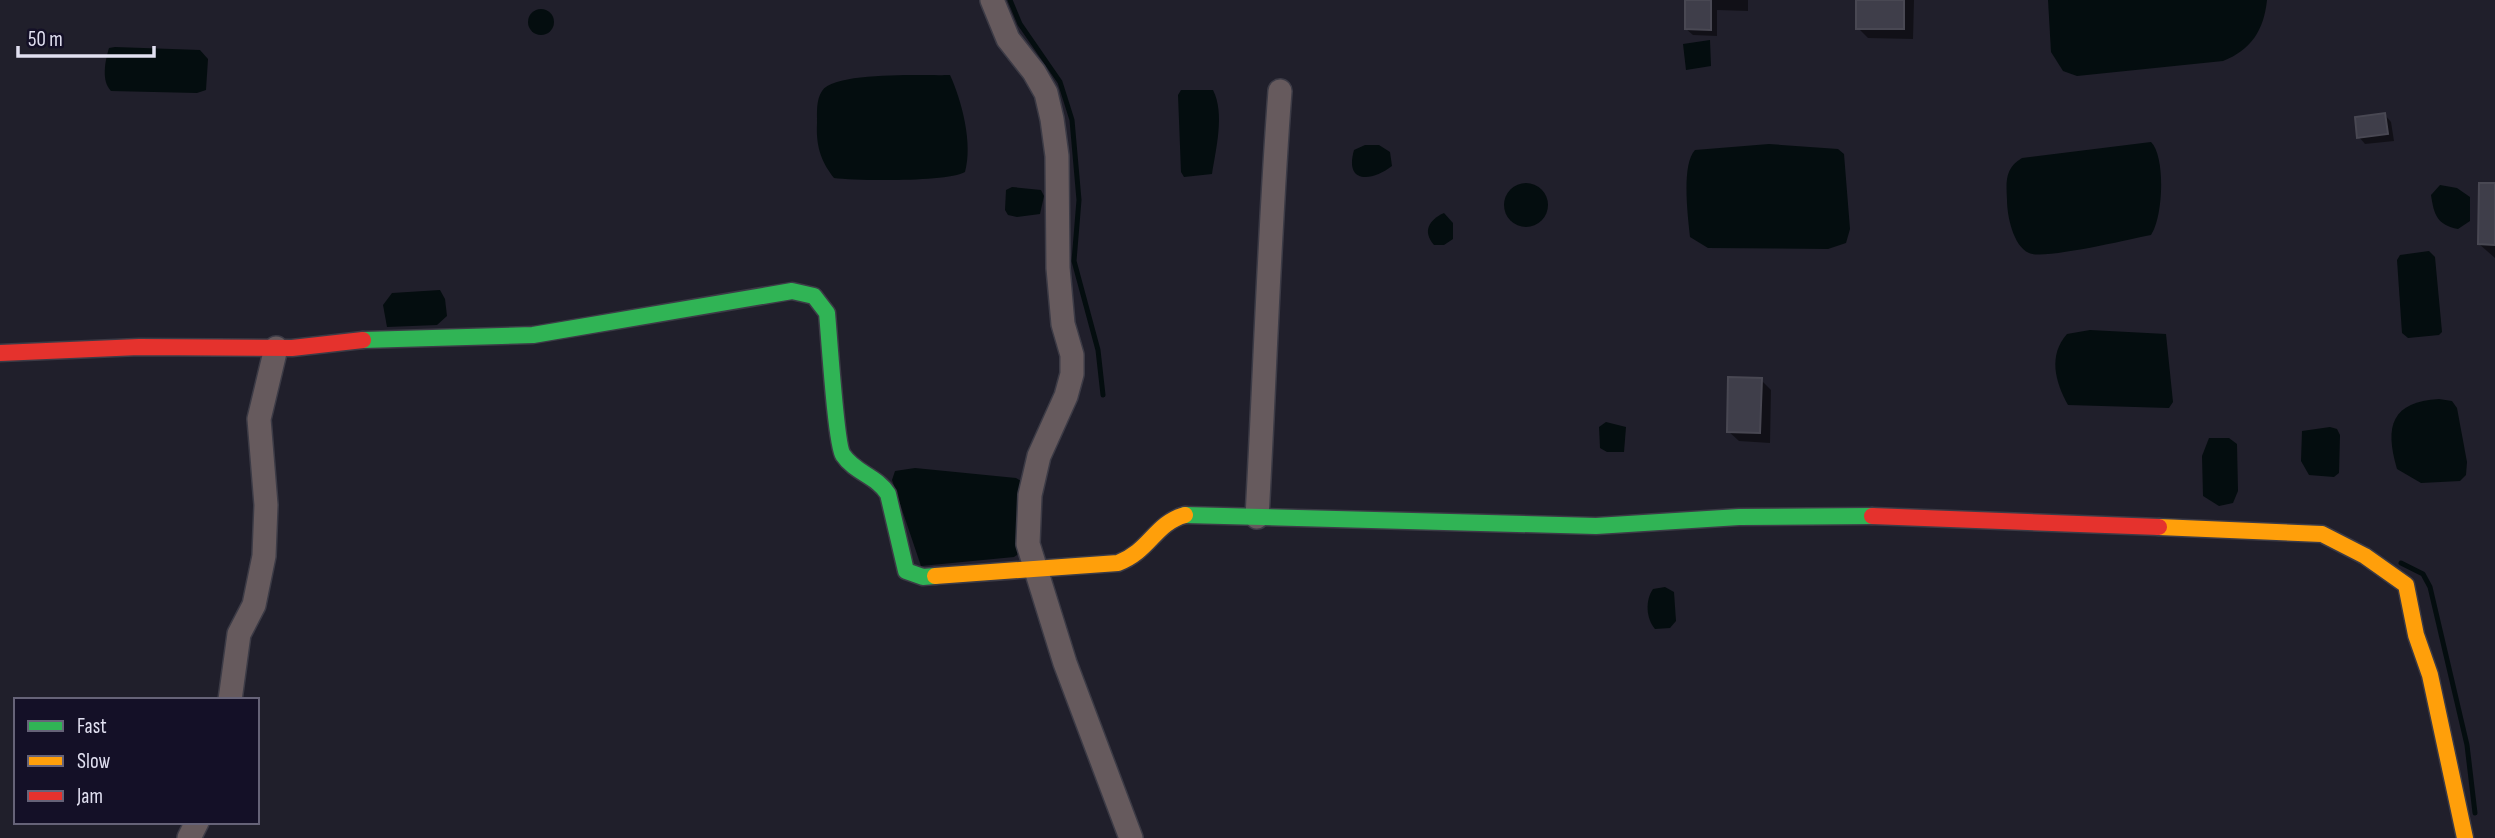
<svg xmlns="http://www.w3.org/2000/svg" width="2495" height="838" font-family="'Sofia Sans Condensed',sans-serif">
<rect width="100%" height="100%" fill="#201f2b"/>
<g fill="#040d0f">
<path d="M2048 0H2267C2264 30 2251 50 2223 61L2077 76 2063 71 2051 52Z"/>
<circle cx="541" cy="22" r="13"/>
<polygon points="1710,40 1711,66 1686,70 1683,44"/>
<path d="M115 47 200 50 208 59 206 90 197 93 111 91C101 81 105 61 109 48Z"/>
<path d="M950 75C962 101 973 144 965 172 949 182 857 181 834 178 820 160 816 145 817 123 817 112 816 100 822 91 835 71 926 76 950 75Z"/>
<path d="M1181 90H1213C1225 113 1216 149 1212 174L1184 177 1181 172 1178 95Z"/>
<path d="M2151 142C2166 157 2163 218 2151 235 2130 239 2044 260 2029 253 2013 246 2007 215 2007 200 2006 181 2005 168 2022 158Z"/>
<path d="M1769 144 1838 149 1844 154 1850 229 1846 243 1828 249 1708 248 1690 237C1688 217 1681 165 1695 150Z"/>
<path d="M1365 145H1379L1390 152 1392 166C1373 181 1344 185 1354 150Z"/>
<circle cx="1526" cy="205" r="22"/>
<path d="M2440 185 2457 188 2470 197V221L2458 229C2437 225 2434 215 2431 195Z"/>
<polygon points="1012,187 1041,190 1044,196 1040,214 1017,217 1008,215 1005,210 1006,190"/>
<path d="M1444 213 1453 223V239L1444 245H1434C1422 231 1429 220 1444 213Z"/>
<polygon points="2429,251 2435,257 2442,332 2439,335 2408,338 2402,333 2397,260 2400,255"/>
<polygon points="440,290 445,299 447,316 437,325 387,327 383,305 392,293"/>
<path d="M2090 330 2166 334 2173 402 2169 408 2068 405C2055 382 2048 355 2067 334Z"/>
<path d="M2439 399 2452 401 2457 408 2467 462 2466 475 2460 481 2421 483 2397 469C2384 425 2392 402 2439 399Z"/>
<polygon points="1606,422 1626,427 1624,452 1607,452 1600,448 1599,427"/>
<polygon points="2330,427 2337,429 2340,435 2339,473 2334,477 2309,475 2301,461 2302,431"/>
<polygon points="2209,438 2229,438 2237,444 2238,491 2233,503 2219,506 2203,496 2202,456"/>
<polygon points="915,468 1016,478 1024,483 1021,552 1014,557 921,566 892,480 895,471"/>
<path d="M1665 587 1674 592 1676 621 1670 628 1655 629C1646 619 1645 600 1653 589Z"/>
</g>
<g fill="#0007">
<polygon points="1687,0 1748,0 1748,11 1717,10 1717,36 1693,35 1686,29"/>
<polygon points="1858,0 1914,0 1913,39 1868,38 1858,28"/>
<polygon points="2385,115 2391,122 2394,141 2365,144 2359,137"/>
<polygon points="2495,185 2495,258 2479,244"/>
<polygon points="1761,380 1771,390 1770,443 1739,441 1728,431"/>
</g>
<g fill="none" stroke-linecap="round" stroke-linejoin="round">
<g stroke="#040d0f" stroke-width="5">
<polyline points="1010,0 1020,24 1060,82 1072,120 1079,200 1074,261 1098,350 1103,395"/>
<polyline points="2401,563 2423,574 2430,587 2467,745 2475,813"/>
</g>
</g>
<g fill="#3f3e4a" stroke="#494853" stroke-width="2">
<polygon points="1685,0 1711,0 1711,30 1685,29"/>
<rect x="1856" y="0" width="48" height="29"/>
<polygon points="2385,113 2388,134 2357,138 2355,117"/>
<polygon points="2479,183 2495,183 2495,245 2478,244"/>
<polygon points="1728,377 1762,378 1760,433 1727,432"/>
</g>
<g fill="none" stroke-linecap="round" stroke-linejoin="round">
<defs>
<g id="street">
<polyline points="992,0 1008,39 1034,72 1046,93 1052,119 1057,156 1058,268 1063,324 1072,355 1072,374 1066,396 1039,456 1030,495 1028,544 1065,663 1131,838"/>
<path d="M1257 517C1265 375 1269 233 1280 91"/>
<polyline points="230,700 239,634 254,605 264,556 266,505 259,419 276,348"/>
<polyline points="189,838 197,822"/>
</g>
<g id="fast">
<path d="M363 340 533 335 792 291 814 296 827 313C829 334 836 445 843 455 855 473 877 476 888 494L906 571 923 577 935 576"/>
<polyline points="1185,515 1596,526 1739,517 1872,516"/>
</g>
<g id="slow">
<polyline points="2159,527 2322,534 2365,556 2406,585 2416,635 2430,675 2465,838"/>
<path d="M935 576 1118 563C1150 551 1155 523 1185 515"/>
</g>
<g id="jam">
<polyline points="0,353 139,347 292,348 363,340"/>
<polyline points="1872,516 2159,527"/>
</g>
</defs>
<use href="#street" stroke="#3c3b46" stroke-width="26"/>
<use href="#fast" stroke="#3c3b46" stroke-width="19"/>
<use href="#slow" stroke="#3c3b46" stroke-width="19"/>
<use href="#jam" stroke="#3c3b46" stroke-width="19"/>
<use href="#street" stroke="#665a5d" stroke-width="23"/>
<use href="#fast" stroke="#30b455" stroke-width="16"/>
<use href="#slow" stroke="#ff9f0a" stroke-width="16"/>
<use href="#jam" stroke="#e5322d" stroke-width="16"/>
</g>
<rect x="14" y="698" width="245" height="126" fill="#141027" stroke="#666378" stroke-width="2"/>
<rect x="28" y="721" width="35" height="10" fill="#30b455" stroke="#666378" stroke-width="2"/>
<text x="77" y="733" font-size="21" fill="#e1e0f1">Fast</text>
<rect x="28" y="756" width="35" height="10" fill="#ff9f0a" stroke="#666378" stroke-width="2"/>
<text x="77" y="768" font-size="21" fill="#e1e0f1">Slow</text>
<rect x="28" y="791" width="35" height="10" fill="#e5322d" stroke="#666378" stroke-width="2"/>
<text x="77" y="803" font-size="21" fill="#e1e0f1">Jam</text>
<path d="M18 46v10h136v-10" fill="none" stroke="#e1e0f1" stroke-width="3.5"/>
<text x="28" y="46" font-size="21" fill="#e1e0f1" stroke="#141027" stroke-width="5" paint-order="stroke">50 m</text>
</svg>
